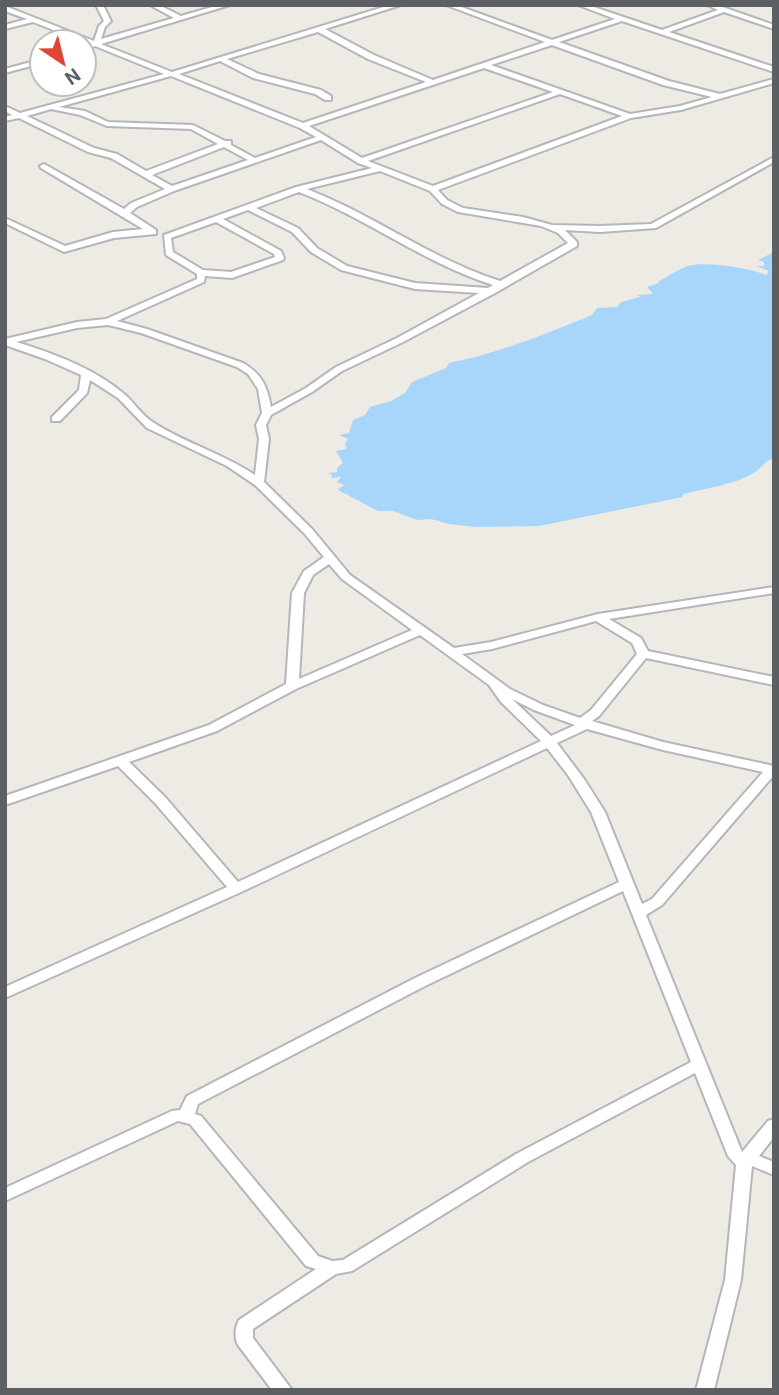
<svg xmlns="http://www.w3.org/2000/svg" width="779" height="1395" font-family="Roboto,sans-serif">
<rect width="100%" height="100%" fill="#eeebe4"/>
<path fill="#a7d6fa" d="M774 252V458C765 461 763 466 757 471 738 484 707 488 683 494V497L539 526 476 527 449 524 431 519 417 520 393 511H378L338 490 344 485 337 482 341 477 331 478 332 475 328 473 337 472V468L343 463 336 451 347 449 345 444 348 439 339 435 349 433 353 420 365 415 370 407 391 401 405 393 412 382 446 368 449 363C499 353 546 334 592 315L597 308 617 307 621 302 640 297 638 295 653 294 647 287 659 283V281C670 276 678 269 688 266 705 261 749 268 766 275L769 271 756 266H764V262L758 260Z"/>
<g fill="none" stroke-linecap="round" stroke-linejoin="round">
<defs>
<g id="street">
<path d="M96 5H103L111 21 105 27 101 39 174 18 150 5H159L181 16 219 5H230L101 44 172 72 390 5H401L325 29 374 55 433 80 545 42 446 5H456L552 40 615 19 578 5H588L662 30 718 10 707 5H717L774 25V29L724 12 669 32 774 67V72L622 21 559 42 669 81 720 94 774 79V83L681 110 631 118 438 190 447 200 463 208 523 217 552 225 600 226 651 224 774 157V162L656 228 600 232 565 230 577 242V246L495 293 403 342 342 371 312 392 271 415 266 425 269 439 264 482 312 529 350 575 454 648 491 642 598 614 774 587V593L609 619 641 638 648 651 774 677V685L646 658 599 716 592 721 663 742 774 766V775L662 905 646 915 742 1152 768 1121 774 1119V1137L759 1156 774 1162V1175L752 1166 741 1280 714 1390H696L725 1280 736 1165 728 1156 695 1073 528 1162 352 1271 336 1274 253 1329V1338L292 1390H272L238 1345C234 1337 235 1328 239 1320L316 1269 306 1266 190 1124 178 1121 5 1201V1188L172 1111 180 1110 187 1096 415 978 619 882 591 812 568 775 547 748 241 892 5 998V987L227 887 155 803 118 766 5 805V796L209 725 286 684 292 593 304 571 324 557 304 533 255 485 227 466 147 428 118 398 90 380 87 393 60 421H52V417L79 390 81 375 45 359 5 345V339L77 322 106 319 197 279V274L166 255 164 235 296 187 372 168 358 163 321 140 174 191 137 207 130 213 156 230V234L114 238 64 252 5 223V218L65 246 113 232 143 229 41 168 40 166 44 164 124 209 131 203 165 189 111 158 88 152 19 118 5 121V117L12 115 5 111V106L20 113 164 74 95 46 84 51V46L89 44 33 22 5 29V25L27 19 5 11V6L94 41 99 26 104 21ZM318 32 368 59 426 82 303 123 179 74 220 61 253 78 315 94 325 100H331V96L321 90 259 74 227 59ZM552 45 663 85 712 97 680 106 630 114 491 65ZM484 68 553 92 362 158 309 126ZM171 76 300 128 316 137 255 158 231 145V141H225L193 125 108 122 85 111 59 107ZM560 94 622 116 433 186 368 161ZM51 109 80 115 107 126 191 129 218 144 146 171 117 154 94 148 27 116ZM224 147 248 160 172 186 152 175ZM380 171 430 191 442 204 458 212 541 226 558 233 568 243 500 281C431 259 374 215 307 189ZM299 192C366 218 424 263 493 285L488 288 415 283 347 266 317 248 298 228 256 208ZM248 210 292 232 311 252 341 270 415 289 479 293 397 338 336 367 306 388 271 407C267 386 262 374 243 363L147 329 117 321 204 282 205 276 232 278 283 260 284 258 281 251 223 219ZM216 222 274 254 275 257 231 272 203 270 173 252 171 238ZM108 325 141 333 237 367 248 374 258 389 262 413 256 425 259 439 255 475C222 453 185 443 154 423 141 415 134 402 123 393 93 368 53 353 16 342L77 328ZM329 564 342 579 412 630 299 679 304 593 313 575ZM596 621 632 643 637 654 591 710 580 718 543 705 510 689 462 654 492 649ZM420 635 489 685 501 702 541 741 238 882 165 797 129 762 217 731 296 689ZM512 699 534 710 575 725 551 736ZM587 729 663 750 763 772 652 899 642 904 605 812 584 779 557 743ZM623 891 691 1062 516 1154 343 1260 332 1261 318 1256 201 1116 195 1114 198 1104 425 986Z"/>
<polygon points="42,59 42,63 5,73 5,69"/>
</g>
</defs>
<use href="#street" stroke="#b4b6ba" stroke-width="4"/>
<use href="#street" fill="#fff" fill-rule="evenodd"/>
</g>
<rect width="779" height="1395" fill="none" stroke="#5c5f64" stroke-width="14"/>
<g transform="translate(63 63) rotate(145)"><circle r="33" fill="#ffffff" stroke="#bebfc1" stroke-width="2"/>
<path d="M0-5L12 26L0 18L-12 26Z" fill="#df4538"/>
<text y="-10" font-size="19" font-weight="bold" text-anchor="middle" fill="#5c5f64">N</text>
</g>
</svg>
